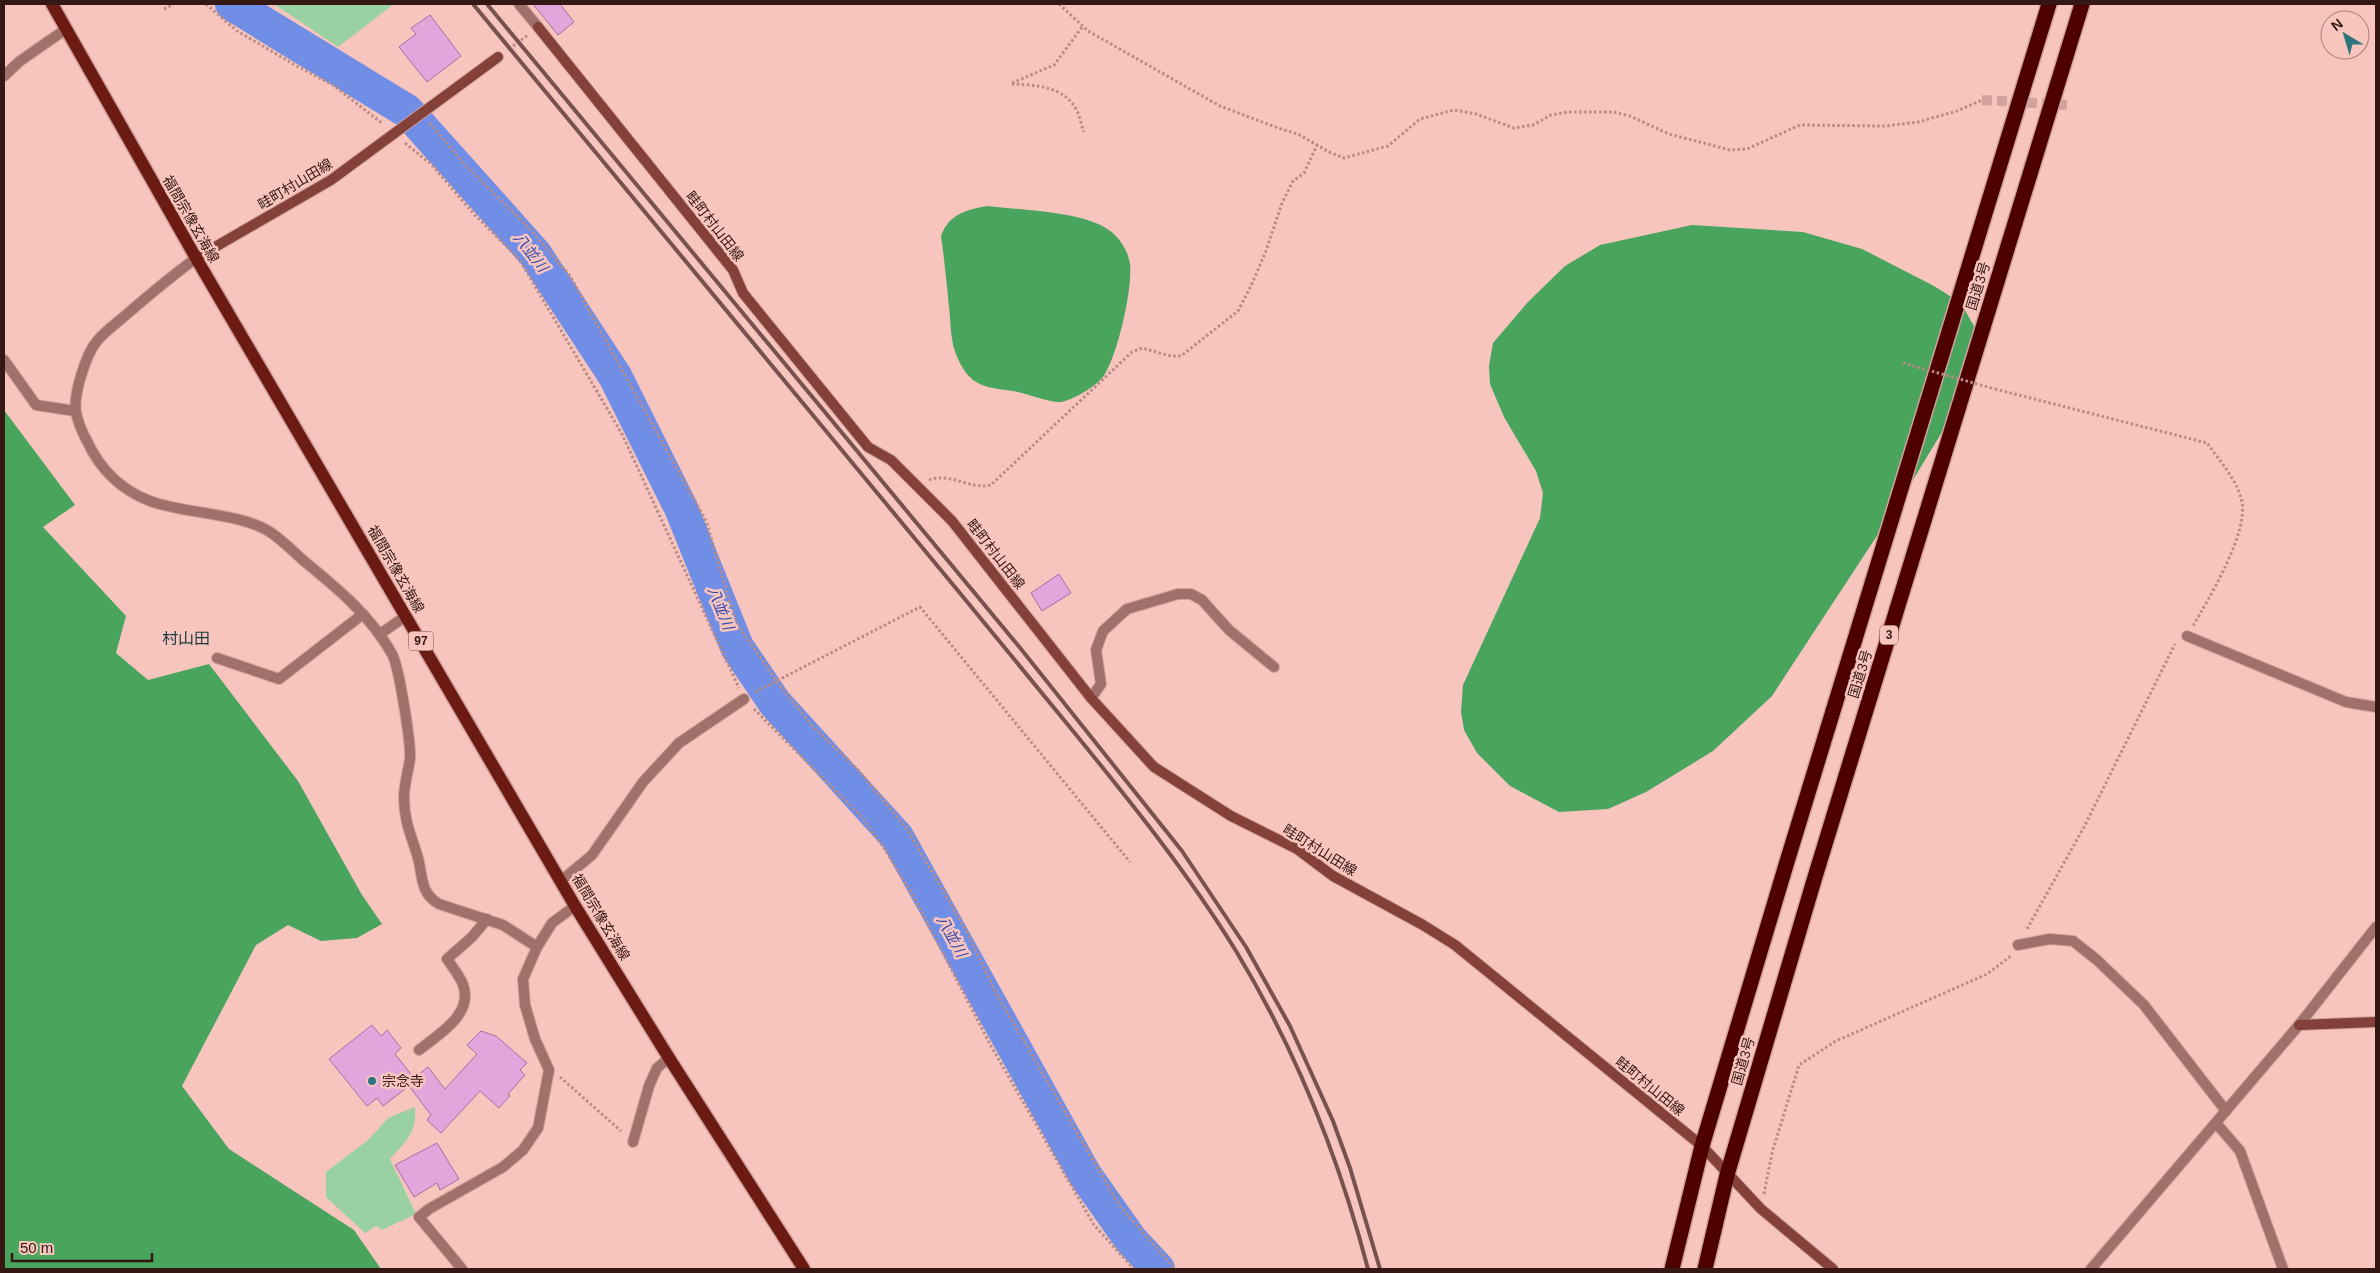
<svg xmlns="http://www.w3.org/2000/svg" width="2380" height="1273" font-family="Helvetica,'Noto Sans JP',sans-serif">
<rect width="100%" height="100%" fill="#f7c5bd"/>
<g fill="#99d1a2">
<polygon points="274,4 394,4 338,47"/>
<path d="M415 1107C417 1133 406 1141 390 1159L416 1214 382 1230 376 1226 365 1233 326 1197V1172L368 1140 388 1118Z"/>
</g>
<g fill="#49a55e">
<path d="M987 206C1020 210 1082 211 1109 230 1119 237 1128 250 1130 264 1133 288 1117 358 1103 377 1095 387 1073 400 1061 402 1050 403 1025 393 1013 391 985 387 971 387 958 359 950 342 951 325 949 307 947 285 944 257 941 236 949 214 966 210 987 206Z"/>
<polygon points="1692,225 1803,232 1862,249 1934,286 1961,303 1980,337 1976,376 1905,493 1772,696 1713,751 1646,792 1608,809 1559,812 1510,786 1477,753 1464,730 1461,712 1463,685 1540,518 1543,493 1536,471 1504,417 1490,384 1489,366 1493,343 1528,302 1565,266 1600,245"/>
<polygon points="4,410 75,505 43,527 126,616 116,653 148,680 209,664 298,781 362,895 382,924 357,938 321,941 288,925 256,945 182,1086 229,1149 354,1230 381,1269 4,1269"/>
</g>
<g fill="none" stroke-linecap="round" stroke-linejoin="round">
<polyline stroke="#718ee7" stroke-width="34" points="232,4 407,111 535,254 615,376 681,508 737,647 775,703 897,837 1085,1175 1131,1240 1158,1269"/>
</g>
<g fill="#e1a7dd" stroke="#a56fa1">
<polygon points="533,4 560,4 574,22 558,35"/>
<polygon points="430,15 461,56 427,82 399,47 416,34 411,28"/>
<polygon points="1059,574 1071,593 1042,611 1031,593"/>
<polygon points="372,1025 381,1036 387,1030 401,1048 395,1054 414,1078 428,1067 445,1089 477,1054 467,1045 481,1031 496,1036 527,1063 520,1070 525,1075 508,1094 510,1096 499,1108 480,1091 441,1133 427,1120 431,1115 409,1086 383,1106 377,1098 367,1106 329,1059"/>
<polygon points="437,1143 459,1179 440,1190 437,1183 414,1197 395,1165"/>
</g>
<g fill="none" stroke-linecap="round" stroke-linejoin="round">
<polyline stroke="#d0a29b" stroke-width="10" stroke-dasharray="10 5" stroke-linecap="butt" points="1982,100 2070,105"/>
<defs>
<g id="lane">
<path d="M419 1050C439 1034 476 1013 462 982 458 974 452 966 447 959L472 937 487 919"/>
<polyline points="419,1217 462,1269"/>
</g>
<g id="street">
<polyline points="519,4 538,27"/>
<polyline points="4,76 20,61 66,29"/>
<path d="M196 258C172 276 149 295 127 314 117 323 105 331 97 341 86 354 73 395 76 412 78 423 82 432 87 441 100 469 121 490 150 501 185 514 241 513 270 532 282 540 293 551 304 561 337 588 371 616 392 654 399 666 411 743 410 759 408 772 404 785 404 798 404 822 412 837 418 858 423 877 420 893 439 904L503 925 537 947 552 923 575 906"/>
<polyline points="4,360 36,405 75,411"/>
<polyline points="380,634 406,616"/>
<polyline points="2187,636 2346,702 2376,707"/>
<polyline points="217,658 279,679 363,614"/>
<polyline points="1091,698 1101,684 1096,650 1103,631 1127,609 1178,594 1191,594 1202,600 1229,630 1274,667"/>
<polyline points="562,880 592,855 643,782 679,743 744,699"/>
<polyline points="2018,945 2050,939 2073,941 2097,960 2144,1005 2226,1111"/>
<polyline points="2216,1123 2240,1151 2283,1269"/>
<polyline points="633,1142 649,1086 657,1068 669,1058"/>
<polyline points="419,1217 429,1209 503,1167 523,1150 538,1128 549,1070 535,1039 525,1005 523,979 537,947"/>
<polyline points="2091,1269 2299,1025 2376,927"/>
</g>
<g id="secondary">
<polyline points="538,27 733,270 743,293 868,447 891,460 952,521 1091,698 1154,767 1231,816 1297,849 1333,876 1423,925 1455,945 1702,1146 1761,1209 1833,1269"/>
<polyline points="196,258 331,180 498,57"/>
<polyline points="2299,1025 2376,1022"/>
</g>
<polyline id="primary" points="52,4 196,258 575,906 669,1058 804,1269"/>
<g id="highway">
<polyline points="1672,1269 1702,1146 1786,865 2049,4"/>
<polyline points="1705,1269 1727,1175 1815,877 2082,4"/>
</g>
</defs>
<use href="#lane" stroke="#d0a29b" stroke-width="12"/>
<use href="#street" stroke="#d0a29b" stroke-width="12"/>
<use href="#secondary" stroke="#d0a29b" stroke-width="12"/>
<use href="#primary" stroke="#d0a29b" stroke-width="15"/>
<use href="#highway" stroke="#d0a29b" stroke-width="18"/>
<g stroke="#b88c85" stroke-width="3" stroke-dasharray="2.5 2.5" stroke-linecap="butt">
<polyline points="206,4 237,31 297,66 333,85 383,124"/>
<polyline points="1059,4 1088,31 1220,106 1278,128 1298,134 1329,152 1344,158 1388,146 1420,119 1454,110 1476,114 1514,128 1533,125 1551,115 1568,112 1614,112 1630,116 1669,134 1730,150 1747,149 1800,125 1885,126 1918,122 1957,111 1982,100"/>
<polyline points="164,9 174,4"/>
<polyline points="509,49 528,35"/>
<polyline points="1012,83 1054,65 1083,26"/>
<path d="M1012 84C1034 85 1064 86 1076 109 1080 116 1081 125 1084 132"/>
<polyline points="430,123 465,165 531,230 570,276 706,521 736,622 776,680 812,726 859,771 907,829 967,932 996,993 1119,1205 1175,1269"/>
<polyline points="405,143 431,164 474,214 519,259 622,434 739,688"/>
<path d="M1995 389 2207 443C2219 460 2238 481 2242 502 2248 534 2209 598 2193 626"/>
<path d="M929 480C950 472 970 490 991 485L1132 352 1142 348 1171 356H1181L1238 311 1251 286 1266 251 1282 203 1293 181 1304 173 1317 145"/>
<polyline points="755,692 920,607 1130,862"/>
<polyline points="754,709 862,817 886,851 915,899 991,1046 1094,1225 1134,1269"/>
<polyline points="2027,929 2084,827 2175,644"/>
<polyline points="560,1077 621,1131"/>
<polyline points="1764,1194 1772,1153 1799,1065 1836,1041 1987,974 2011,956"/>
</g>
<use href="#lane" stroke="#a0716a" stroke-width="10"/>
<use href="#street" stroke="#a0716a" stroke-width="10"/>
<use href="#secondary" stroke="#834139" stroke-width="10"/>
<use href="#primary" stroke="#6c1b14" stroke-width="12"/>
<use href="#highway" stroke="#4e0000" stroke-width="15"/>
<g stroke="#78534e" stroke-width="4">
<path d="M473 4C612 171 749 339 888 506 950 581 1011 655 1073 731 1130 801 1188 873 1236 951 1296 1050 1339 1158 1368 1269"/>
<polyline points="487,4 1021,649 1182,851 1246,947 1290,1026 1333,1121 1350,1168 1380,1269"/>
</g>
<polyline stroke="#b88c85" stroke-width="3" stroke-dasharray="2.5 2.5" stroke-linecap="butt" points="1903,363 1995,389"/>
</g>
<circle fill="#2c747e" stroke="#f7c5bd" stroke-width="2" cx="372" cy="1081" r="5"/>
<g text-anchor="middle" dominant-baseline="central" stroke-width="5" stroke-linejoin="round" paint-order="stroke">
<g fill="#f7c5bd" stroke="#6f4b46" stroke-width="1">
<rect x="1880" y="625.5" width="18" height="19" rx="4"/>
<rect x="408.5" y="631.5" width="25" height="19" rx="4"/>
</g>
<g font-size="12" font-weight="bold" fill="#351713">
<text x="1889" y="635">3</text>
<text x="421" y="641">97</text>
</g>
<g font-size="14" fill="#351713" stroke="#f7c5bd">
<text transform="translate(295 184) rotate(-31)">畦町村山田線</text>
<text transform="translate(191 219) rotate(60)">福間宗像玄海線</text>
<text transform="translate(715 226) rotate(52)">畦町村山田線</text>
<text transform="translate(1978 286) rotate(-73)">国道3号</text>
<text transform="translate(996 554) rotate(52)">畦町村山田線</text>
<text transform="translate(396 569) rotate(60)">福間宗像玄海線</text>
<text transform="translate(1860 674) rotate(-73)">国道3号</text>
<text transform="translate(1320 850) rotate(32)">畦町村山田線</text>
<text transform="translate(601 917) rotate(59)">福間宗像玄海線</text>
<text transform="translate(1743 1061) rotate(-74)">国道3号</text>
<text transform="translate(1650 1086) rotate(39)">畦町村山田線</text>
</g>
<g font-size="14" fill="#351713" stroke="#f7c5bd" text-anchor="start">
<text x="382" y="1081">宗念寺</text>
</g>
<g font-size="15" font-style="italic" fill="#3249b0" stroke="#f7c5bd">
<text transform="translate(531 252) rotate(52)">八並川</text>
<text transform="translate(721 608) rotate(68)">八並川</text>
<text transform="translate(952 936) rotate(61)">八並川</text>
</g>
<g font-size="16" fill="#193a40" stroke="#f7c5bd">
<text x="186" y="638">村山田</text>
</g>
</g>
<rect width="2380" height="1273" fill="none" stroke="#351713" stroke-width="10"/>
<g transform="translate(2345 35) rotate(322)"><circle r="24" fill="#f7c5bd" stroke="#a97f79"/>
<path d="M0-4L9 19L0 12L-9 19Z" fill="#2c747e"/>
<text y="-8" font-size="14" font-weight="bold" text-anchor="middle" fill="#351713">N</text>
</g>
<path d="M12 1253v8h140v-8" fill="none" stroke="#351713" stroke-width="2.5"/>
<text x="20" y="1253" font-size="15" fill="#351713" stroke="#f7c5bd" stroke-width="4" paint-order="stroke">50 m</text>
</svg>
